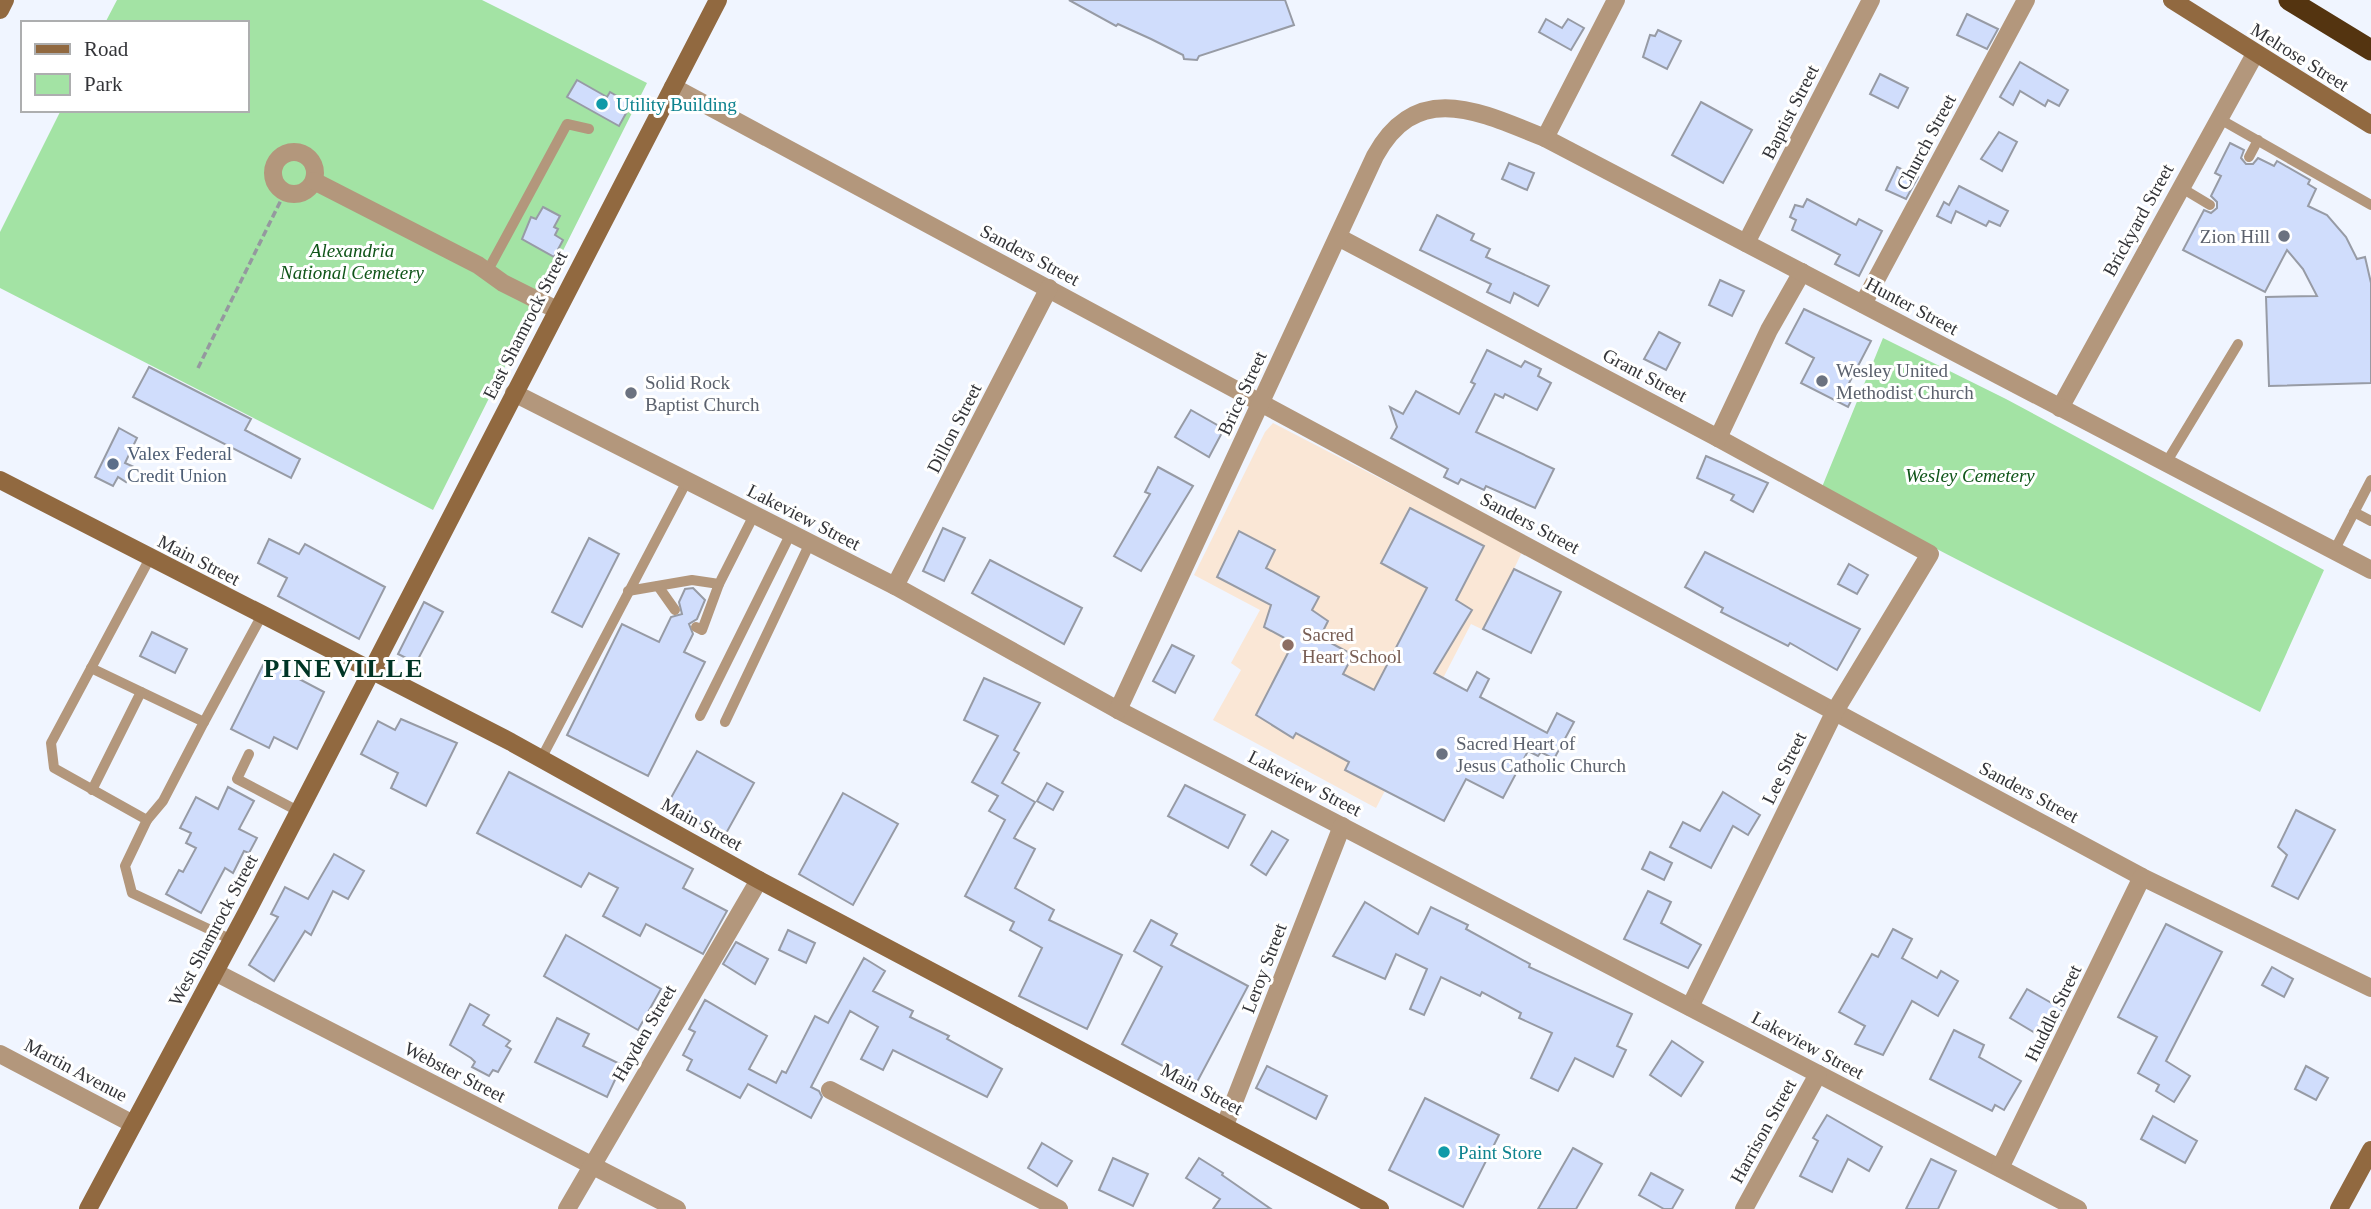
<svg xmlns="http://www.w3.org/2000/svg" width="2371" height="1209" font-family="'Times New Roman',serif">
<rect width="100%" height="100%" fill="#f0f5ff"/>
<polygon fill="#fae7d6" points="1273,423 1522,552 1514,569 1561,592 1531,653 1471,624 1376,808 1213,720 1241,670 1231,663 1260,610 1194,575 1265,432"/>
<g fill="#a3e3a4">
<polygon points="117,0 482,0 647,83 433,510 0,288 0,232 61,110 247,110 247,23 105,23"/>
<path d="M1883 338 2006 399 2324 570 2260 712C2114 636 1965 568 1822 487Z"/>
</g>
<g fill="#d0ddfc" stroke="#979ba5" stroke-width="2">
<polygon points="1069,0 1285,0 1294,25 1199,56 1197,60 1184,59 1183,55 1151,39 1118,24 1116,26"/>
<polygon points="1967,14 1998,29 1987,49 1957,35"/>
<polygon points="1546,19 1562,28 1568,19 1584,28 1571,50 1539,32"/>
<polygon points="1658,30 1681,41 1667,69 1643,57 1650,35 1655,36"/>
<polygon points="2020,62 2068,90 2059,106 2048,100 2045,106 2020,91 2013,105 2000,97"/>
<polygon points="1880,74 1908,88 1898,108 1870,94"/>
<polygon points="577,80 607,97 610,92 627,102 625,106 629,108 619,126 567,97"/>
<polygon points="1701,102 1752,130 1723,183 1672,155"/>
<polygon points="1999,132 2017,142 2002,171 1981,159"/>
<polygon points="2230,143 2244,150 2241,158 2246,164 2253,164 2258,158 2274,166 2277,161 2310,180 2308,184 2316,189 2308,206 2327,215 2346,237 2357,259 2365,257 2371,283 2371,383 2269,386 2266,297 2317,296 2303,269 2287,250 2265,292 2183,250 2204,210 2211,213 2217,208 2217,202 2211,196 2221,176 2215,173"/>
<polygon points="1509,163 1534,173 1527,190 1502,179"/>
<polygon points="1897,167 1918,177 1906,199 1886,190"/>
<polygon points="1959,186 2008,211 2000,226 1989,221 1986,226 1956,211 1951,223 1937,216 1944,202 1949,205"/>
<polygon points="1807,199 1856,225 1859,219 1882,231 1859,276 1835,264 1840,255 1792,230 1796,220 1790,217 1795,205 1803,207"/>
<polygon points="543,207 560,216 554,227 558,229 555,235 563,240 554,257 522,239 531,217 536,219"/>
<polygon points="1437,215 1474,234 1471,240 1490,249 1486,257 1549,286 1538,306 1514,293 1510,303 1487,292 1491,284 1420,250"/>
<polygon points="1720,280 1744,291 1732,316 1709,305"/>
<polygon points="1804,309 1871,341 1847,387 1854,395 1848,407 1801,383 1814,358 1786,343"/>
<polygon points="1659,332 1680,343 1666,370 1644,359"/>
<polygon points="1487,350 1521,367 1525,361 1541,369 1538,376 1551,383 1537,410 1505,394 1503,398 1495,394 1476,432 1554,469 1535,508 1486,486 1484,490 1461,479 1458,484 1444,477 1448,469 1391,438 1397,427 1390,407 1403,414 1416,391 1459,414 1475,384 1471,382"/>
<polygon points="149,367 251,419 245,430 300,459 291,478 133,397"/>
<polygon points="1191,410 1224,429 1209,457 1175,437"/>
<polygon points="119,428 137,438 125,463 134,467 126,482 118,477 113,486 95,477"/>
<polygon points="1706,456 1768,483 1753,512 1731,500 1734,495 1697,478"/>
<polygon points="1158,467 1193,486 1141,571 1114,556 1150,494 1145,492"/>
<polygon points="1410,508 1484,546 1456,600 1472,610 1434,673 1467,691 1477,672 1489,679 1480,697 1547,733 1557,713 1574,722 1554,759 1541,752 1538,756 1528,751 1503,798 1466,779 1444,821 1345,770 1349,762 1296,733 1293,738 1256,715 1291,647 1288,645 1290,641 1264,627 1271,605 1217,577 1239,531 1275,550 1266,568 1319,597 1312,610 1328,621 1320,637 1353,655 1343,674 1374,690 1427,588 1381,563"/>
<polygon points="943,528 965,538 944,581 923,571"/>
<polygon points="589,538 619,554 582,627 552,612"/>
<polygon points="269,539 299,554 305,544 385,587 359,639 278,596 287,578 258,563"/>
<polygon points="1705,552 1860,629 1837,670 1790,643 1788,646 1721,612 1723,608 1685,587"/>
<polygon points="990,560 1082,608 1064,644 972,593"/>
<polygon points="1849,564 1868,575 1857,594 1838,584"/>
<polygon points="1514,569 1561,592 1531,653 1483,629"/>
<polygon points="693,588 705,600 697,619 689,624 693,634 684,652 705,662 648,776 567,735 622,624 659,642 671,617 682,614 679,602 685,589"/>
<polygon points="424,602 443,612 416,663 398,654"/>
<polygon points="152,632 187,649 175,673 140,656"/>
<polygon points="1172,645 1194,656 1175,693 1153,681"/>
<polygon points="265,661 324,692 297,749 274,737 269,748 231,729"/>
<polygon points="984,678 1040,703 1014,750 1019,753 1002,783 1035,802 1014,838 1035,849 1015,888 1054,910 1049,920 1122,955 1087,1029 1019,996 1042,948 1010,930 1014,922 965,896 1005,820 989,811 998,796 972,782 998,736 964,720"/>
<polygon points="401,719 457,743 426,806 391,788 398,773 361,754 378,721 395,730"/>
<polygon points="697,751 754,783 724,837 667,805"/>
<polygon points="509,772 693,869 683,888 727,911 703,954 646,924 640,936 603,916 618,888 589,873 581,887 477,833"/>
<polygon points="1047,783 1063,792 1053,810 1037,801"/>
<polygon points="1185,785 1245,815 1228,848 1168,816"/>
<polygon points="228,787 254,801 239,829 257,838 249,853 244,851 233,873 225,868 201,913 166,894 179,870 183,872 196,848 186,843 191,833 180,828 196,797 218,809"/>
<polygon points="1723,792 1760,815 1748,835 1733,826 1711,868 1670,847 1683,822 1700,831"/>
<polygon points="843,793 898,824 853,905 799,874"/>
<polygon points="2296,810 2335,830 2298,899 2272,886 2287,855 2278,847"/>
<polygon points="1272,831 1288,840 1266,875 1251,865"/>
<polygon points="1650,852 1672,863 1664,880 1642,869"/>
<polygon points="334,854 364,871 348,899 333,891 311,935 305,931 274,981 249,965 278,917 271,914 285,887 308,899"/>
<polygon points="1648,891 1671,902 1661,923 1701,945 1688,968 1624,939"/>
<polygon points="1365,902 1418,934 1431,907 1468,925 1466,929 1530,964 1529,967 1632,1014 1617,1046 1626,1050 1613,1077 1575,1058 1558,1091 1531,1078 1552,1033 1519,1018 1521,1013 1482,992 1480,996 1441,977 1424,1015 1410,1009 1427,969 1396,954 1385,979 1333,956"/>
<polygon points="1151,920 1177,934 1171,945 1248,986 1196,1084 1122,1044 1162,967 1134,951"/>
<polygon points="2166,924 2222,952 2166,1061 2190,1076 2174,1102 2156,1091 2159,1085 2138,1073 2157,1037 2118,1017"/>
<polygon points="1893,929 1912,939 1902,958 1937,978 1941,971 1958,981 1938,1016 1912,1001 1883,1055 1855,1044 1865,1026 1839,1012 1872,954 1878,957"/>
<polygon points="788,930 815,943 806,963 779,950"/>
<polygon points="566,935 661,989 638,1030 544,976"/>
<polygon points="736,942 768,959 755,984 723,964"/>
<polygon points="864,958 885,971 873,991 913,1011 910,1017 949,1036 947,1039 1002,1069 987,1097 893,1050 883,1070 861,1059 878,1027 850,1011 811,1087 819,1091 822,1097 811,1118 748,1084 740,1098 687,1070 692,1060 683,1055 695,1032 689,1029 705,1000 767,1036 749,1069 776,1083 782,1071 786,1073 815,1016 828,1023"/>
<polygon points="2272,967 2293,979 2284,997 2262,985"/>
<polygon points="2027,989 2062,1009 2045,1039 2010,1018"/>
<polygon points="470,1004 489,1015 483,1025 510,1041 506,1046 511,1049 498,1072 493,1070 489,1076 472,1067 475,1062 471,1058 450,1045"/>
<polygon points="557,1018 589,1034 583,1046 622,1065 607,1097 535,1062"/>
<polygon points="1954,1030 1984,1045 1979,1057 2021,1081 2004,1110 1995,1105 1992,1111 1930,1079"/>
<polygon points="1672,1041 1703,1062 1681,1096 1650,1075"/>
<polygon points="1267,1066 1327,1096 1316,1119 1256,1088"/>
<polygon points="2306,1066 2328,1078 2316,1100 2295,1089"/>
<polygon points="1425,1098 1499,1135 1463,1207 1389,1170"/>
<polygon points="1827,1115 1882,1147 1869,1171 1848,1159 1832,1192 1800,1176 1818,1141 1813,1138"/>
<polygon points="2153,1116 2197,1141 2185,1163 2141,1139"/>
<polygon points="1042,1143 1072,1161 1057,1186 1028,1168"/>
<polygon points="1573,1148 1602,1164 1576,1209 1538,1209"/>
<polygon points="1113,1158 1148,1174 1133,1206 1099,1190"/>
<polygon points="1199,1158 1223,1173 1222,1175 1271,1209 1213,1209 1220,1199 1186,1178"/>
<polygon points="1931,1159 1956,1171 1938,1209 1906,1209"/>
<polygon points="1651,1173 1683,1190 1672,1209 1664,1209 1639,1195"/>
</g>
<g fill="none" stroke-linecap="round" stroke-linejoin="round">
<polyline stroke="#95989f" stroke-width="3.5" stroke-dasharray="7 3.5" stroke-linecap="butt" points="198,368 285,192"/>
<g stroke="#b3977c" stroke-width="10">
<polyline points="2218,118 2371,205"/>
<polyline points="2249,157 2258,140"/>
<polyline points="2180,187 2210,205"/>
<polyline points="487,272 567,124 589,129"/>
<polyline points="2166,463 2238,344"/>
<polyline points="2354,512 2371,521"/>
<polyline points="2334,551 2371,480"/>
<polyline points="150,558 51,743 54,768 147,820 125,866 132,893 232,940"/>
<polyline points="658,586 675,610"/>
<polyline points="628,591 692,580 719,584 754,515"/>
<polyline points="696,627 702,630 719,584"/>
<polyline points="91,668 204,722 163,801 147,820"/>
<polyline points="700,716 791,533"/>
<polyline points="204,722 262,615"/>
<polyline points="725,722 810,543"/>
<polyline points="249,754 237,779 298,811"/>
<polyline points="541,759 687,481"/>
<polyline points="92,790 141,692"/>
</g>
<g stroke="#b3977c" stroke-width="18">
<polyline points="673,87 2142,877 2371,988"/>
<polyline points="1545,138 1616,0"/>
<circle cx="294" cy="173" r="21"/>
<polyline points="314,181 478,265 503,283 557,310"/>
<polyline points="1338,237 1718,438 1930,554 1835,711 1690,1007"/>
<polyline points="1746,243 1871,0"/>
<polyline points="1863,304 2026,0"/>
<polyline points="514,393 895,586 1118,710 2078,1209"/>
<polyline points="2060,408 2255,54"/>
<polyline points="1718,438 1769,330 1802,272"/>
<polyline points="895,586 1049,288"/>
<path d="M1118 710 1375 156C1417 79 1480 112 1545 138L2371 570"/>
<polyline points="215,972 677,1209"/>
<polyline points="0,1054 133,1124"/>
<polyline points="830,1090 1059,1209"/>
<polyline points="1225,1125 1342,826"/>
<polyline points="2000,1168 2142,877"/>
<polyline points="567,1209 759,880"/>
<polyline points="1744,1209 1818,1074"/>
</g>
<g stroke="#916940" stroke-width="18">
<polyline points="2172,0 2371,125"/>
<polyline points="0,10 5,0"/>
<polyline points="0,480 511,742 759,880 1380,1209"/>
<polyline points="88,1209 248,910 718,0"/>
<polyline points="2339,1209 2371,1150"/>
</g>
<polyline stroke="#543410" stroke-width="21" points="2289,0 2371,50"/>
</g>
<g fill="#0f9aa8" stroke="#fff" stroke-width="2.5">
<circle cx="602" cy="104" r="7"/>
<circle cx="1444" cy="1152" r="7"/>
</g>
<g fill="#6b7280" stroke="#fff" stroke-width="2.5">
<circle cx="2284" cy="236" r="7"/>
<circle cx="1822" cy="381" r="7"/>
<circle cx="631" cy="393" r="7"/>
<circle cx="1442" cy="754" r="7"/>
</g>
<circle fill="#5c6f8a" stroke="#fff" stroke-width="2.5" cx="113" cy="464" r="7"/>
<circle fill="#8d6e63" stroke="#fff" stroke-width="2.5" cx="1288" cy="645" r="7"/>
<g text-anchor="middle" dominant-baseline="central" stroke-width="6" stroke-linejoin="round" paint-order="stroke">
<g font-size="19" fill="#333438" stroke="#fff">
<text transform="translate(2300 57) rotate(32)">Melrose Street</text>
<text transform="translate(1790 112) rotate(-63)">Baptist Street</text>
<text transform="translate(1926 142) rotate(-62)">Church Street</text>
<text transform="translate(2138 220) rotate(-61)">Brickyard Street</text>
<text transform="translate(1030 255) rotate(28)">Sanders Street</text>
<text transform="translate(1912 306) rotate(28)">Hunter Street</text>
<text transform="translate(525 325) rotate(-63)">East Shamrock Street</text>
<text transform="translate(1645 375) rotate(28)">Grant Street</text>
<text transform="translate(1242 393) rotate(-65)">Brice Street</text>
<text transform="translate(954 428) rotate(-63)">Dillon Street</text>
<text transform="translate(804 517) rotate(27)">Lakeview Street</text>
<text transform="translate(1530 523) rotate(28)">Sanders Street</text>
<text transform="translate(199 560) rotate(27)">Main Street</text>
<text transform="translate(1784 768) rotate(-64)">Lee Street</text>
<text transform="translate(1305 783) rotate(27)">Lakeview Street</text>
<text transform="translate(2029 792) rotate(28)">Sanders Street</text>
<text transform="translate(702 824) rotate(29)">Main Street</text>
<text transform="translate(213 930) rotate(-62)">West Shamrock Street</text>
<text transform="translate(1264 968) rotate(-69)">Leroy Street</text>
<text transform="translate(2053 1013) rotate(-64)">Huddle Street</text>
<text transform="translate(644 1033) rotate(-60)">Hayden Street</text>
<text transform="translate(1808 1045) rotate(28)">Lakeview Street</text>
<text transform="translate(76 1070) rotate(28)">Martin Avenue</text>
<text transform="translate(455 1072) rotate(27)">Webster Street</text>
<text transform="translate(1202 1089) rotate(28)">Main Street</text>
<text transform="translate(1763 1131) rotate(-61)">Harrison Street</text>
</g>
<g font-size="19" fill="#0d838f" stroke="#fff" text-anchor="start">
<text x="616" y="104">Utility Building</text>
<text x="1458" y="1152">Paint Store</text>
</g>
<g font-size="19" fill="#5b616d" stroke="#fff" text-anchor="start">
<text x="2270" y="236" text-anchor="end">Zion Hill</text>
<text x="1836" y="370">Wesley United<tspan x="1836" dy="22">Methodist Church</tspan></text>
<text x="645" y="382">Solid Rock<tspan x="645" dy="22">Baptist Church</tspan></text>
<text x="1456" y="743">Sacred Heart of<tspan x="1456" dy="22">Jesus Catholic Church</tspan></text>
</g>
<g font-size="19" font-style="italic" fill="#105519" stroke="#fff">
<text x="352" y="250">Alexandria<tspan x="352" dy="22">National Cemetery</tspan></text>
<text x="1970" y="475">Wesley Cemetery</text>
</g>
<g font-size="19" fill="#4e5e75" stroke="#fff" text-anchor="start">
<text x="127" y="453">Valex Federal<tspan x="127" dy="22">Credit Union</tspan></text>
</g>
<g font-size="19" fill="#785e54" stroke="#fff" text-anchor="start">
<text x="1302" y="634">Sacred<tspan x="1302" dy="22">Heart School</tspan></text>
</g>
<g font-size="26" font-weight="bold" letter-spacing="2" fill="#003525" stroke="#fff">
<text x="344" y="668">PINEVILLE</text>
</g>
</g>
<rect x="21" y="21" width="228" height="91" fill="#ffffff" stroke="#adaeaf" stroke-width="2"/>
<rect x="35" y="44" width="35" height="10" fill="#916940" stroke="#adaeaf" stroke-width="2"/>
<text x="84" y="56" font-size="21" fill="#333438">Road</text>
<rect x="35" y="74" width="35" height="21" fill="#a3e3a4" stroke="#adaeaf" stroke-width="2"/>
<text x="84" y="91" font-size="21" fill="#333438">Park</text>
</svg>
